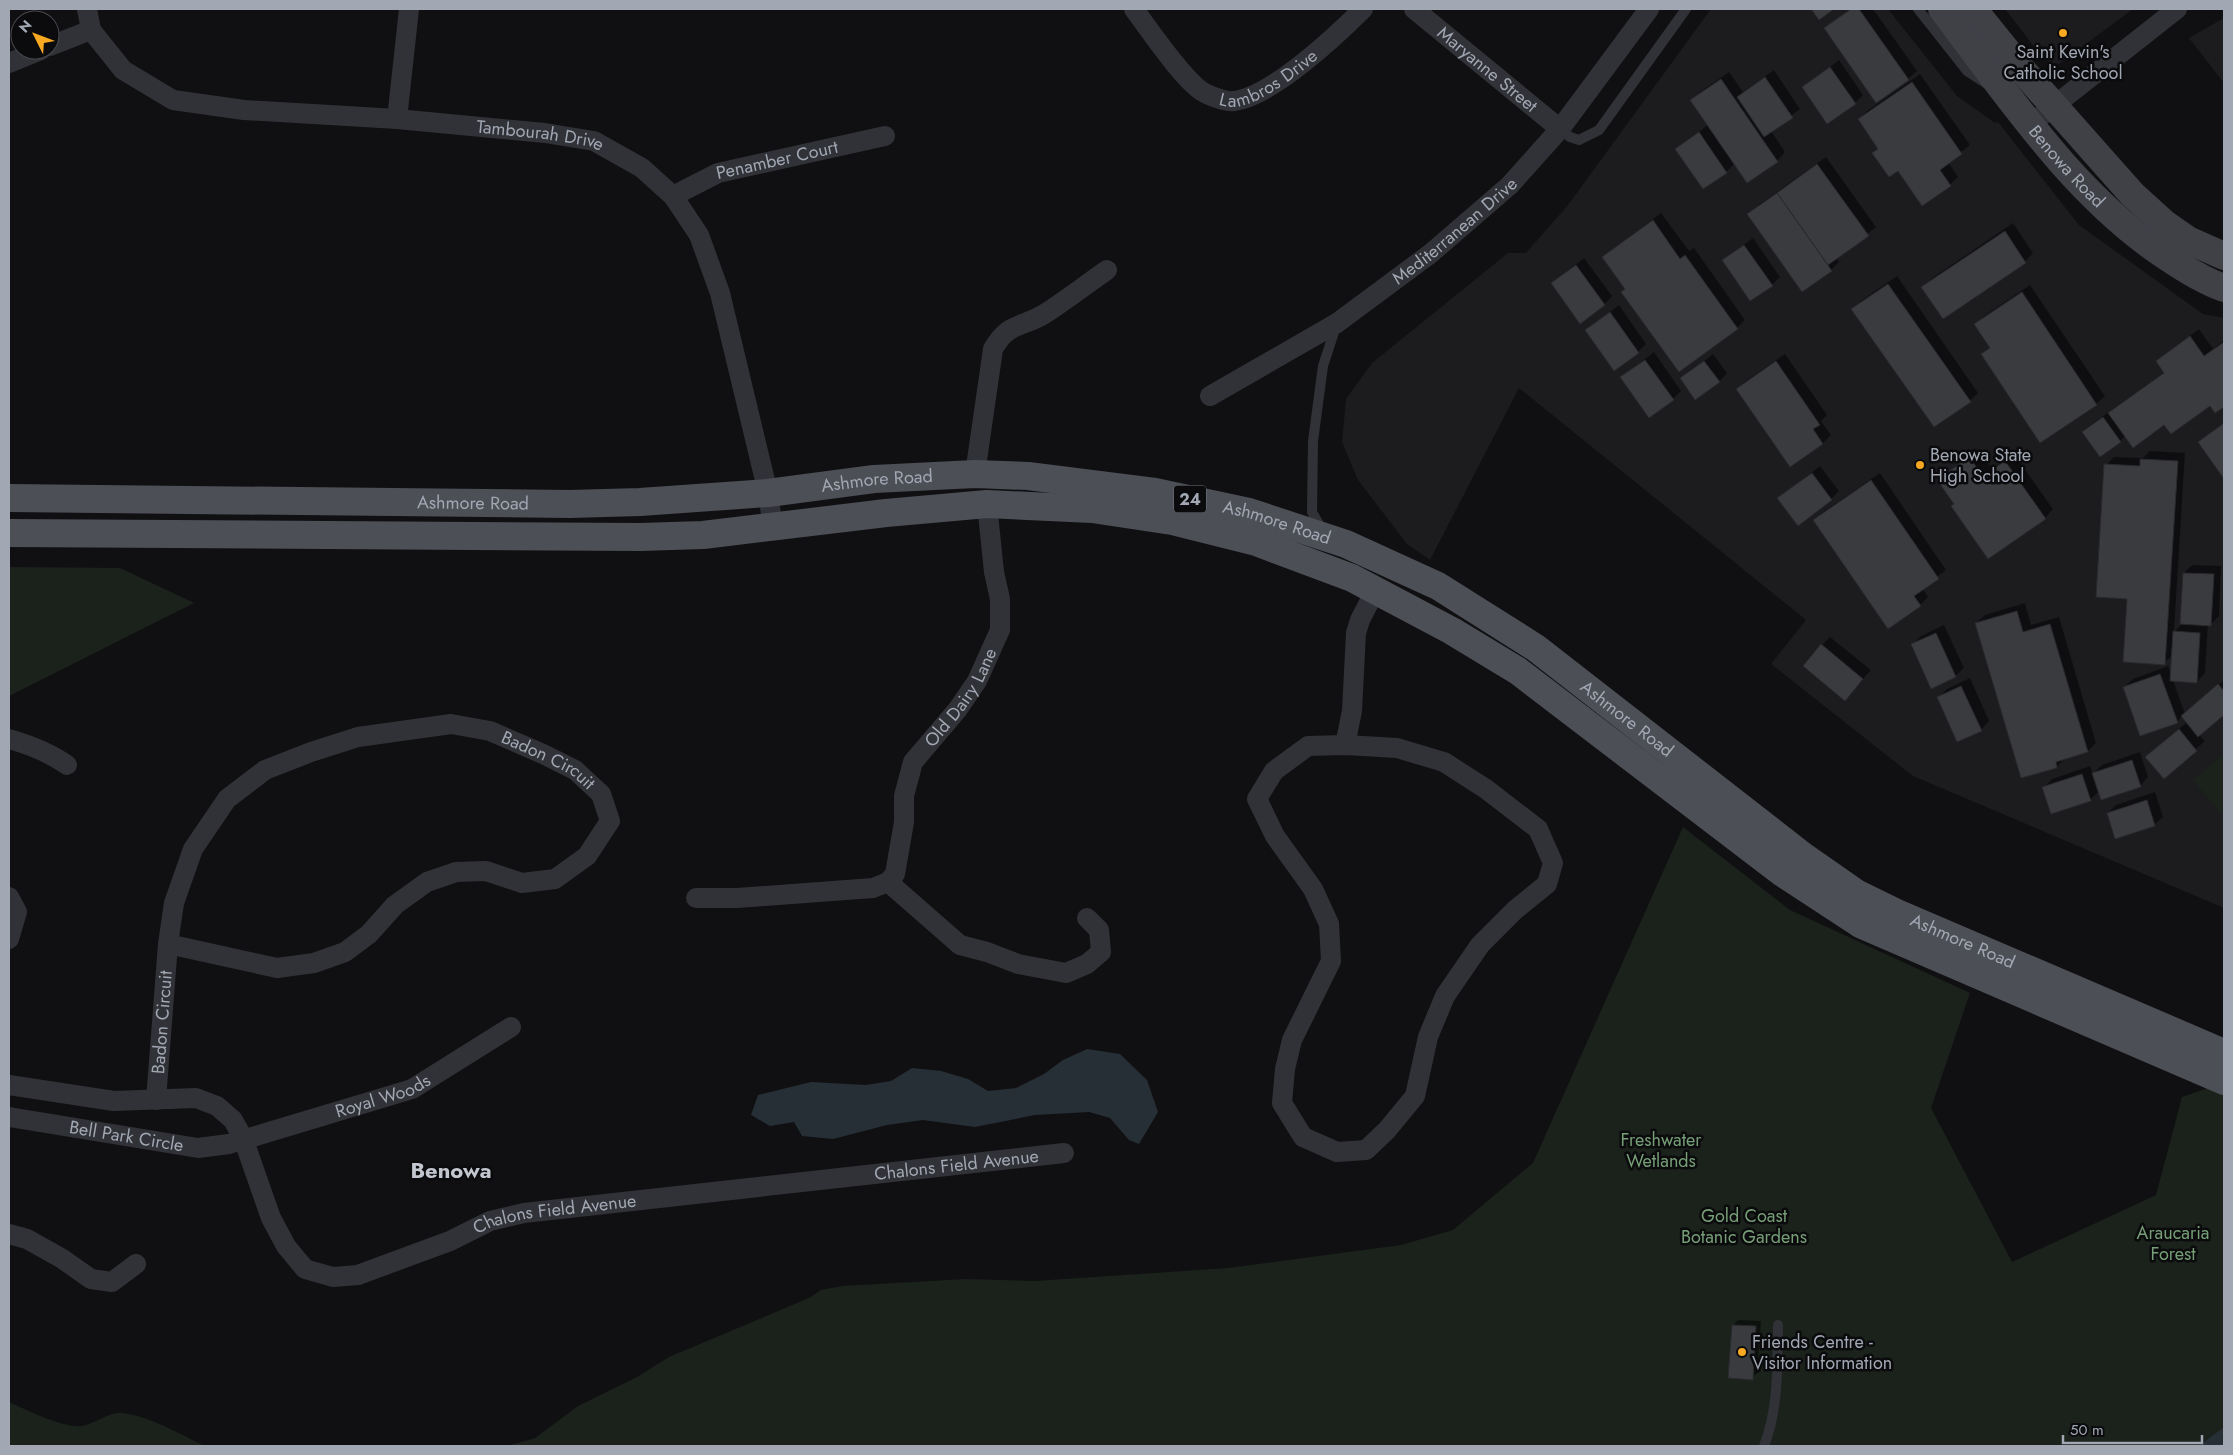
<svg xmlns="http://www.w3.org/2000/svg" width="2233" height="1455" font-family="Jost,sans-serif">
<rect width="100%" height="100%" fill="#101012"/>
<g fill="#1c1c1f">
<polygon points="1711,9 1888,9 1957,96 1995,123 1998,122 2079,225 2203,314 2224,318 2224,908 1913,776 1771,664 1806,620 1519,388 1430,560 1407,544 1358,480 1342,442 1346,399 1372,363 1508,253 1526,253 1568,205"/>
<polygon points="2005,9 2133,9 2059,64 2049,62 2043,58"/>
<polygon points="2224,18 2224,83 2189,38"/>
</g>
<g fill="#1a221b">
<polygon points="9,567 120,568 194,603 9,696"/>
<polygon points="2224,754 2224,817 2193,780"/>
<polygon points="1683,827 1790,910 1970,993 1931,1108 2012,1262 2156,1195 2182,1097 2211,1087 2224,1092 2224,1446 507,1446 535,1438 578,1406 637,1377 669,1357 809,1298 821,1290 842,1286 966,1279 1035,1281 1228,1268 1401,1245 1453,1230 1533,1163"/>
<path d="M9 1402C27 1410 62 1428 82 1426 95 1424 110 1411 123 1413 152 1417 179 1434 205 1446H9Z"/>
</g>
<g fill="#262f36">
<polygon points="1087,1049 1120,1054 1147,1080 1158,1112 1139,1144 1129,1140 1110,1118 1089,1112 1035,1115 975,1127 923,1120 887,1125 833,1139 802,1136 794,1122 770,1126 751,1115 758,1095 811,1082 866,1085 891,1081 912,1068 941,1071 968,1079 988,1091 1016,1088 1044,1074 1063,1060"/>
<polygon points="2224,1427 2224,1446 2199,1446"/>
</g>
<g fill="#0007">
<polygon points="1850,9 1873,9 1917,71 1908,79 1826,28"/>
<polygon points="1839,60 1863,95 1855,103 1803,87"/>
<polygon points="1774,70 1800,109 1771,131 1785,152 1777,161 1748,181 1735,163 1726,172 1676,149 1708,125 1692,101 1700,92 1729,72 1743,92"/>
<polygon points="1920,74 1970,145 1948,162 1958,177 1950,185 1898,169 1874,153 1879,148 1859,119 1867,111"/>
<polygon points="1826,157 1876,227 1837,258 1839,262 1831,270 1803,290 1749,214 1757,206"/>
<polygon points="1661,213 1689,251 1694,248 1745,320 1737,328 1626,289 1603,257"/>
<polygon points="2013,223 2033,253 2025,262 1943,317 1923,288 1931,279"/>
<polygon points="1753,238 1780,277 1772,285 1723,260"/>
<polygon points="1584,258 1612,296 1604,305 1552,283"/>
<polygon points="1897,276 1978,393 1970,401 1853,309 1861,301"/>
<polygon points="2030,285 2105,396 2096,404 2041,441 1982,355 1990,347 1976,325 1984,316"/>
<polygon points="1619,305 1646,344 1638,352 1586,330"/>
<polygon points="2199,329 2213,349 2224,340 2224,405 2216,412 2210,404 2165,423 2125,436 2120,441 2084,432 2092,424 2165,372 2157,361"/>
<polygon points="1654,352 1681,391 1673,399 1621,378"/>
<polygon points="1713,354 1727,373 1719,382 1681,379"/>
<polygon points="1785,354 1827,415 1821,421 1831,435 1823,443 1790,465 1738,389 1746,381"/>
<polygon points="2224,422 2224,477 2200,442"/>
<polygon points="1978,449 1992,469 2014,454 2053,509 2045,518 1939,480"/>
<polygon points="2150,451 2185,453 2174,632 2183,623 2184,573 2192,565 2221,566 2219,616 2211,624 2208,624 2205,673 2197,682 2173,680 2185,714 2224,680 2224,713 2199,735 2205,741 2164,777 2155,749 2187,722 2182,716 2177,722 2124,687 2133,679 2168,666 2172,675 2173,655 2164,663 2128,598 2106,465 2114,457 2143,458"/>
<polygon points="1820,466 1839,491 1831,499 1779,498"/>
<polygon points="1880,473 1946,570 1922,588 1928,597 1920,605 1815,520 1823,512"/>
<polygon points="2025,603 2031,625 2059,617 2096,743 2088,751 2066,758 2057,766 2022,777 1976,623 1985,615"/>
<polygon points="1944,625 1964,668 1955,676 1913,644 1921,636"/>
<polygon points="1830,637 1871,670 1845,699 1822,645"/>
<polygon points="1970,678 1989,721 1981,730 1938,698 1947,689"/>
<polygon points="2140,752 2148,777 2140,786 2099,791 2090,800 2044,787 2052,779 2090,766 2093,774 2102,765"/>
<polygon points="2155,792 2163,817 2154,825 2108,813 2116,805"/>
<polygon points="1738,1320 1761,1321 1757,1373 1752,1378 1733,1325"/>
</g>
<g fill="#3a3b3f" stroke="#2a2a2e">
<polygon points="1811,9 1834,9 1819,20"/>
<polygon points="1851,9 1859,9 1909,80 1876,103 1824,28"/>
<polygon points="1830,67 1856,104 1827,124 1802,87"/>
<polygon points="1765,77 1793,118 1764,137 1737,97"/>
<polygon points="1721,79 1778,162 1747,183 1690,100"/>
<polygon points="1912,82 1962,154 1940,170 1951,186 1922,206 1898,171 1889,177 1872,153 1878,149 1858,119"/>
<polygon points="1699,132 1727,173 1703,189 1675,149"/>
<polygon points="1817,164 1869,236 1828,265 1777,193"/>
<polygon points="1777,193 1832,271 1802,292 1747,214"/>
<polygon points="1653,220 1680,259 1685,255 1738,329 1679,372 1621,292 1625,289 1602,257"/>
<polygon points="2005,231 2026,263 1943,319 1921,287"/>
<polygon points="1744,245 1773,286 1750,301 1722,260"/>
<polygon points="1576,265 1605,305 1580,324 1551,283"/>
<polygon points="1888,284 1971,402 1934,427 1851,309"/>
<polygon points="2022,292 2097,405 2040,443 1981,354 1990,348 1974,324"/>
<polygon points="1610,312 1639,353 1614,371 1585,330"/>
<polygon points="2190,336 2204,356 2224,342 2224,407 2215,413 2210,406 2171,434 2164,425 2133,448 2108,413 2164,373 2156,361"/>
<polygon points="1645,360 1674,400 1649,418 1620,377"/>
<polygon points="1704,361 1720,382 1695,400 1680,378"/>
<polygon points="1776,361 1820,425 1813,429 1823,444 1790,467 1736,389"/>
<polygon points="2103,417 2121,442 2100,457 2082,432"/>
<polygon points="2224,423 2224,479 2198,442"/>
<polygon points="1969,457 1983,476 2005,461 2046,519 1988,559 1951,506 1954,504 1937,480"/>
<polygon points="2140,459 2178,461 2165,665 2123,662 2127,599 2096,597 2104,464 2140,466"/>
<polygon points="1812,473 1832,500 1798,526 1777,498"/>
<polygon points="1871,480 1939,579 1914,596 1921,606 1888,629 1813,520"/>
<polygon points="2183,573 2214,574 2211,626 2180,624"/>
<polygon points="2017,611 2023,632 2050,624 2088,752 2056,762 2057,768 2021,778 1975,623"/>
<polygon points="2173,631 2200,633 2197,683 2170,681"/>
<polygon points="1936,633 1956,677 1931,689 1911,644"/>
<polygon points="1821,644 1863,679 1845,701 1803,666"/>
<polygon points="2160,674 2178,723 2140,736 2123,687"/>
<polygon points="2218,684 2224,691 2224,715 2198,737 2181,716"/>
<polygon points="1961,686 1982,731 1957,742 1937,697"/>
<polygon points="2179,729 2197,751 2164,779 2145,757"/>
<polygon points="2132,760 2141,787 2101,800 2092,773"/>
<polygon points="2082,774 2091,801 2051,814 2042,787"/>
<polygon points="2147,800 2155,826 2115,839 2107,813"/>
<polygon points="1732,1325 1756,1326 1753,1380 1728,1378"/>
</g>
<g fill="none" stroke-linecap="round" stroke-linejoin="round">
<g stroke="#313237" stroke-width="10">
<polyline points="1918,9 1967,71 1987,84"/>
<polyline points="1560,129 1570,137 1579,140 1599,130 1686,9"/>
<polyline points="1323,531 1312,512 1313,441 1323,366 1336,326"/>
<path d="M1764 1446C1779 1408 1777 1366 1778 1325"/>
</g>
<g stroke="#313237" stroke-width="20">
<path id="s1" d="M87 9 91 30 123 70 173 100 244 110 397 119 545 133 594 141 642 168 673 196 699 235 720 293 768 493 773 528"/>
<path id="s2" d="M1134 9C1148 28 1186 84 1205 93 1212 97 1227 102 1234 101 1271 97 1337 35 1363 9"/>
<path id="s3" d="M1414 9 1560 129"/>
<polyline points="50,46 91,30"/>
<polyline points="9,63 41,50"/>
<polyline points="397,119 409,9"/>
<polyline points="2031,124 2177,9"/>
<path id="s4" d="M673 196 718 173 885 136"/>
<path id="s5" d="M1210 396 1337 323 1430 254 1510 185 1560 129 1649 9"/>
<path d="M975 474 993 349C1009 321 1023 328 1046 313 1067 299 1087 284 1107 270"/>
<path d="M9 739C30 745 49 752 67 765"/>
<polyline points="1345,745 1397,748 1444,762 1486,789 1538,829 1553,863 1547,884 1515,910 1480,945 1445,996 1428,1037 1415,1096 1387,1130 1366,1150 1337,1152 1303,1137 1282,1103 1285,1069 1292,1040 1331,961 1329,924 1313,889 1275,836 1257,799 1274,771 1308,746 1345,745 1352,711 1356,633 1360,620 1375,591"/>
<polyline points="888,882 960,945 987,952 1018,964 1066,973 1087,964 1101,952 1099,930 1087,918"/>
<polyline points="9,897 17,912 9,939"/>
<path id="s6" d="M696 898H737L873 888 888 882 895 874 904 822V796L913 762 958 709 977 681 1000 630V599L994 572 987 504"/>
<path id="s7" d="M9 1085 114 1101 196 1098 217 1106 233 1120 243 1138 271 1218 286 1246 305 1269 333 1277 358 1275 450 1241 490 1221 524 1213 1064 1153"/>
<path id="s8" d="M156 1100 168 944 174 903 193 849 227 799 265 770 311 752 358 737 451 724 490 731 543 754 575 770 601 794 610 821 587 856 555 879 522 883 486 871 456 872 427 882 395 905 369 934 345 952 314 963 277 968 168 944"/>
<path id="s9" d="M9 1117 198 1148 229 1144 412 1089 511 1027"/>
<polyline points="9,1234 27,1239 61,1258 91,1279 112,1282 136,1264"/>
</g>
<g stroke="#3f4147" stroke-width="28">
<path id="s10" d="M1942 9C2009 96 2072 193 2164 255 2183 268 2203 281 2224 288"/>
<polyline points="1973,9 2023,71 2132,194 2165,224 2188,240 2224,256"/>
</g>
<g stroke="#4d4f56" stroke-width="28">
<path id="s11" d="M9 498 570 504 640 502 768 493 874 479 975 474 1028 476 1155 492 1249 512 1346 544 1438 586 1536 648 1803 856 1856 893 1897 913 2224 1053"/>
<polyline points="9,533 640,537 703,535 886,513 987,504 1092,509 1172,521 1256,542 1352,578 1452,631 1518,671 1781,872 1862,925 2224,1081"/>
</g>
</g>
<g fill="#f9a821" stroke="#0b0b0d" stroke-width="2">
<circle cx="2063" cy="33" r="5"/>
<circle cx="1920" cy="465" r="5"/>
<circle cx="1742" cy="1352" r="5"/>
</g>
<g text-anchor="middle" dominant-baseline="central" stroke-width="5" stroke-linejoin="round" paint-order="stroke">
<rect fill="#0b0b0d" stroke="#747881" stroke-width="1" x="1174" y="485.5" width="32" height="27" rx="4"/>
<g font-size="16" font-weight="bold" fill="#a1a7b3">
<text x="1190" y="499">24</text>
</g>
<g font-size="18" fill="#a1a7b3" stroke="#0b0b0d" text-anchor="start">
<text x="2063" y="52" text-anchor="middle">Saint Kevin's<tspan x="2063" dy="21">Catholic School</tspan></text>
<text x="1930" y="455">Benowa State<tspan x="1930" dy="21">High School</tspan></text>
<text x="1752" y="1342">Friends Centre -<tspan x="1752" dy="21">Visitor Information</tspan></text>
</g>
<g font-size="18" fill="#a1a7b3" stroke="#0b0b0d">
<text stroke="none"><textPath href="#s3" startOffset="95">Maryanne Street</textPath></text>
<text stroke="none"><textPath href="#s2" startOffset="181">Lambros Drive</textPath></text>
<text stroke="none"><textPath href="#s1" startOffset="500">Tambourah Drive</textPath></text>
<text stroke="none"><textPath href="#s4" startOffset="111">Penamber Court</textPath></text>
<text stroke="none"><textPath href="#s10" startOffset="201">Benowa Road</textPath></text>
<text stroke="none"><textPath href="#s5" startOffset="296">Mediterranean Drive</textPath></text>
<text stroke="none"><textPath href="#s11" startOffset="869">Ashmore Road</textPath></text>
<text stroke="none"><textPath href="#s11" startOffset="464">Ashmore Road</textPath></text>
<text stroke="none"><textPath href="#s11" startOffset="1274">Ashmore Road</textPath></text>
<text stroke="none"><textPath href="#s6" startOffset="399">Old Dairy Lane</textPath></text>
<text stroke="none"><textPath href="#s11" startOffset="1679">Ashmore Road</textPath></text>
<text stroke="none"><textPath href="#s8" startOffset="661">Badon Circuit</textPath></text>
<text stroke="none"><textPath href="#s11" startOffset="2084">Ashmore Road</textPath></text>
<text stroke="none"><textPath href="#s8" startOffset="78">Badon Circuit</textPath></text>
<text stroke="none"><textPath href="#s9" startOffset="384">Royal Woods</textPath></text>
<text stroke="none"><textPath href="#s9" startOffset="119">Bell Park Circle</textPath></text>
<text stroke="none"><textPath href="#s7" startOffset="1066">Chalons Field Avenue</textPath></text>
<text stroke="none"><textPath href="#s7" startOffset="661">Chalons Field Avenue</textPath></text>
</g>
<g font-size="18" fill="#779f77" stroke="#0b0b0d">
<text x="1661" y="1140">Freshwater<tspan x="1661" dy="21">Wetlands</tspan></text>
<text x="1744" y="1216">Gold Coast<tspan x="1744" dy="21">Botanic Gardens</tspan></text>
<text x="2173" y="1233">Araucaria<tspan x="2173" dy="21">Forest</tspan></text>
</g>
<g font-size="22" font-weight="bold" fill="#c2c6cf" stroke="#0b0b0d">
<text x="451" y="1170">Benowa</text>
</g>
</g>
<rect width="2233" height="1455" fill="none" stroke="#a1a7b3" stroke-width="20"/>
<g transform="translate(35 35) rotate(312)"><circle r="24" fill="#0b0b0d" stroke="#47494f"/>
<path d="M0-4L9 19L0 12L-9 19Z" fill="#f9a821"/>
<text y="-8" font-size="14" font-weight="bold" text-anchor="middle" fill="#a1a7b3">N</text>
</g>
<path d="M2063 1435v8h139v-8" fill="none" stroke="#a1a7b3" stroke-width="2.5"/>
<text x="2070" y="1435" font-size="15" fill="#a1a7b3" stroke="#0b0b0d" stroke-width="4" paint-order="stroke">50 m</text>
</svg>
